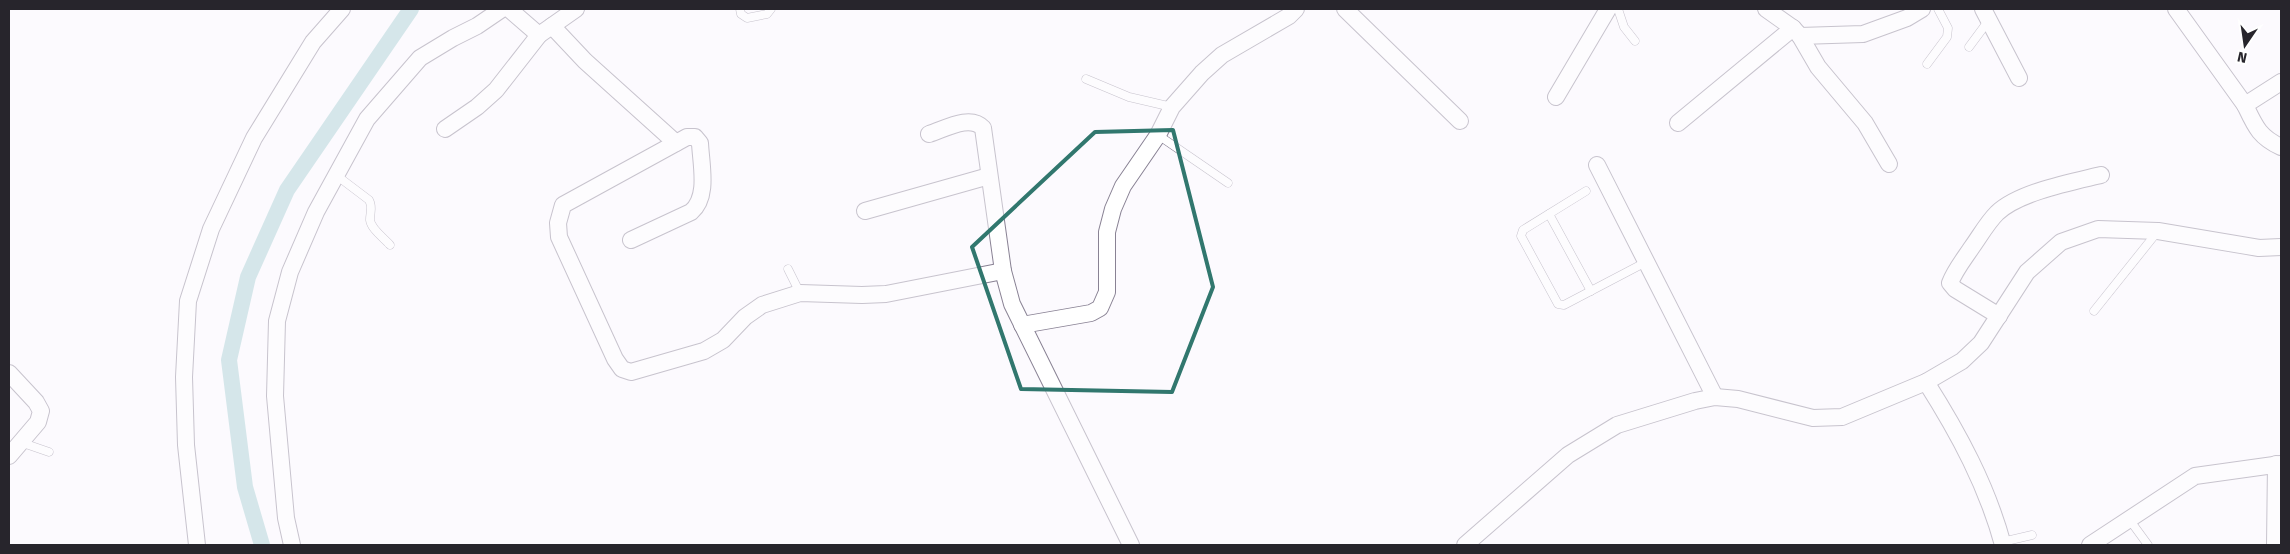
<svg xmlns="http://www.w3.org/2000/svg" width="2290" height="554" font-family="'Fira Sans',sans-serif">
<rect width="100%" height="100%" fill="#fcfafe"/>
<g fill="none" stroke-linecap="round" stroke-linejoin="round">
<polyline stroke="#a6cfd3" stroke-width="16" points="262,545 245,487 229,360 248,277 287,190 411,9"/>
<defs>
<g id="lane">
<polyline points="740,9 741,14 747,18 767,14 771,9"/>
<polyline points="1618,9 1624,27 1635,41"/>
<polyline points="1969,47 1989,20"/>
<polyline points="1927,64 1947,37 1948,28 1938,9"/>
<polyline points="1086,79 1129,97 1172,107"/>
<polyline points="1158,135 1228,183"/>
<path d="M336 175 369 200C373 207 370 212 370 220 371 229 384 238 390 245"/>
<polyline points="1586,191 1523,230 1521,236 1558,304 1564,305 1646,262"/>
<polyline points="1549,214 1591,291"/>
<polyline points="788,269 800,293"/>
<polyline points="2094,311 2158,231"/>
<polyline points="20,442 49,452"/>
<polyline points="2129,519 2148,545"/>
<polyline points="2002,542 2032,535"/>
</g>
<g id="street">
<polyline points="509,9 539,35"/>
<polyline points="1345,9 1460,121"/>
<polyline points="1766,9 1793,28 1800,36 1863,34 1907,18 1922,9"/>
<polyline points="1983,9 2019,78"/>
<polyline points="2176,9 2245,105"/>
<polyline points="552,26 585,61 676,143"/>
<polyline points="1800,36 1818,67 1865,123 1889,164"/>
<path d="M2281 82 2245 105C2255 126 2259 137 2281 147"/>
<polyline points="1556,97 1608,9"/>
<polyline points="1678,123 1793,28"/>
<polyline points="445,129 477,107 496,90 539,35 576,9"/>
<path d="M929 134C945 129 970 114 983 128L1003 271"/>
<polyline points="1597,165 1715,397"/>
<polyline points="865,211 989,176"/>
<path d="M631 240 691 212C709 197 701 165 700 143L695 137H687L563 205 558 223 559 237 615 359 622 369 631 372 704 351 723 340 745 317 762 305 800 293 862 295 886 294 1003 271 1012 304 1131 545"/>
<path d="M1999 316 1955 289 1950 283C1955 270 1964 259 1972 247 1980 236 1987 223 1997 213 2019 192 2072 182 2101 175"/>
<polyline points="1022,325 1091,313 1100,308 1107,292 1107,232 1113,209 1123,186 1158,135 1172,107 1202,73 1222,55 1289,16 1296,9"/>
<polyline points="9,373 36,402 41,411 38,422 9,456"/>
<path d="M1926 382C1959 434 1987 486 2003 545"/>
<polyline points="197,545 186,445 184,377 188,301 211,229 254,138 313,42 342,9"/>
<polyline points="292,545 286,518 275,396 277,321 290,272 316,212 367,119 420,58 453,38 477,26 502,9"/>
<polyline points="1465,545 1568,455 1617,425 1695,401 1715,397 1738,399 1813,418 1842,417 1926,382 1962,361 1981,343 2027,272 2061,242 2098,229 2158,231 2259,248 2281,247"/>
<polyline points="2090,545 2195,476 2281,464"/>
<polyline points="2275,545 2276,464"/>
</g>
</defs>
<use href="#lane" stroke="#898294" stroke-width="9"/>
<use href="#street" stroke="#898294" stroke-width="18"/>
<use href="#lane" stroke="#fff" stroke-width="8"/>
<use href="#street" stroke="#fff" stroke-width="16"/>
</g>
<path d="M0 0H2290V554H0ZM1173 130 1213 287 1172 392 1021 389 972 247 1095 132Z" fill="#fcfafe" fill-opacity=".55" fill-rule="evenodd"/>
<path fill="none" stroke="#31776e" stroke-width="4" stroke-linejoin="round" d="M1173 130 1213 287 1172 392 1021 389 972 247 1095 132Z"/>
<rect width="2290" height="554" fill="none" stroke="#27252c" stroke-width="20"/>
<g transform="translate(2245 45) rotate(193)" stroke="#ffffff" stroke-width="4" paint-order="stroke">
<path d="M0-4L9 19L0 12L-9 19Z" fill="#27252c"/>
<text y="-8" font-size="14" font-weight="bold" text-anchor="middle" fill="#27252c">N</text>
</g>
</svg>
